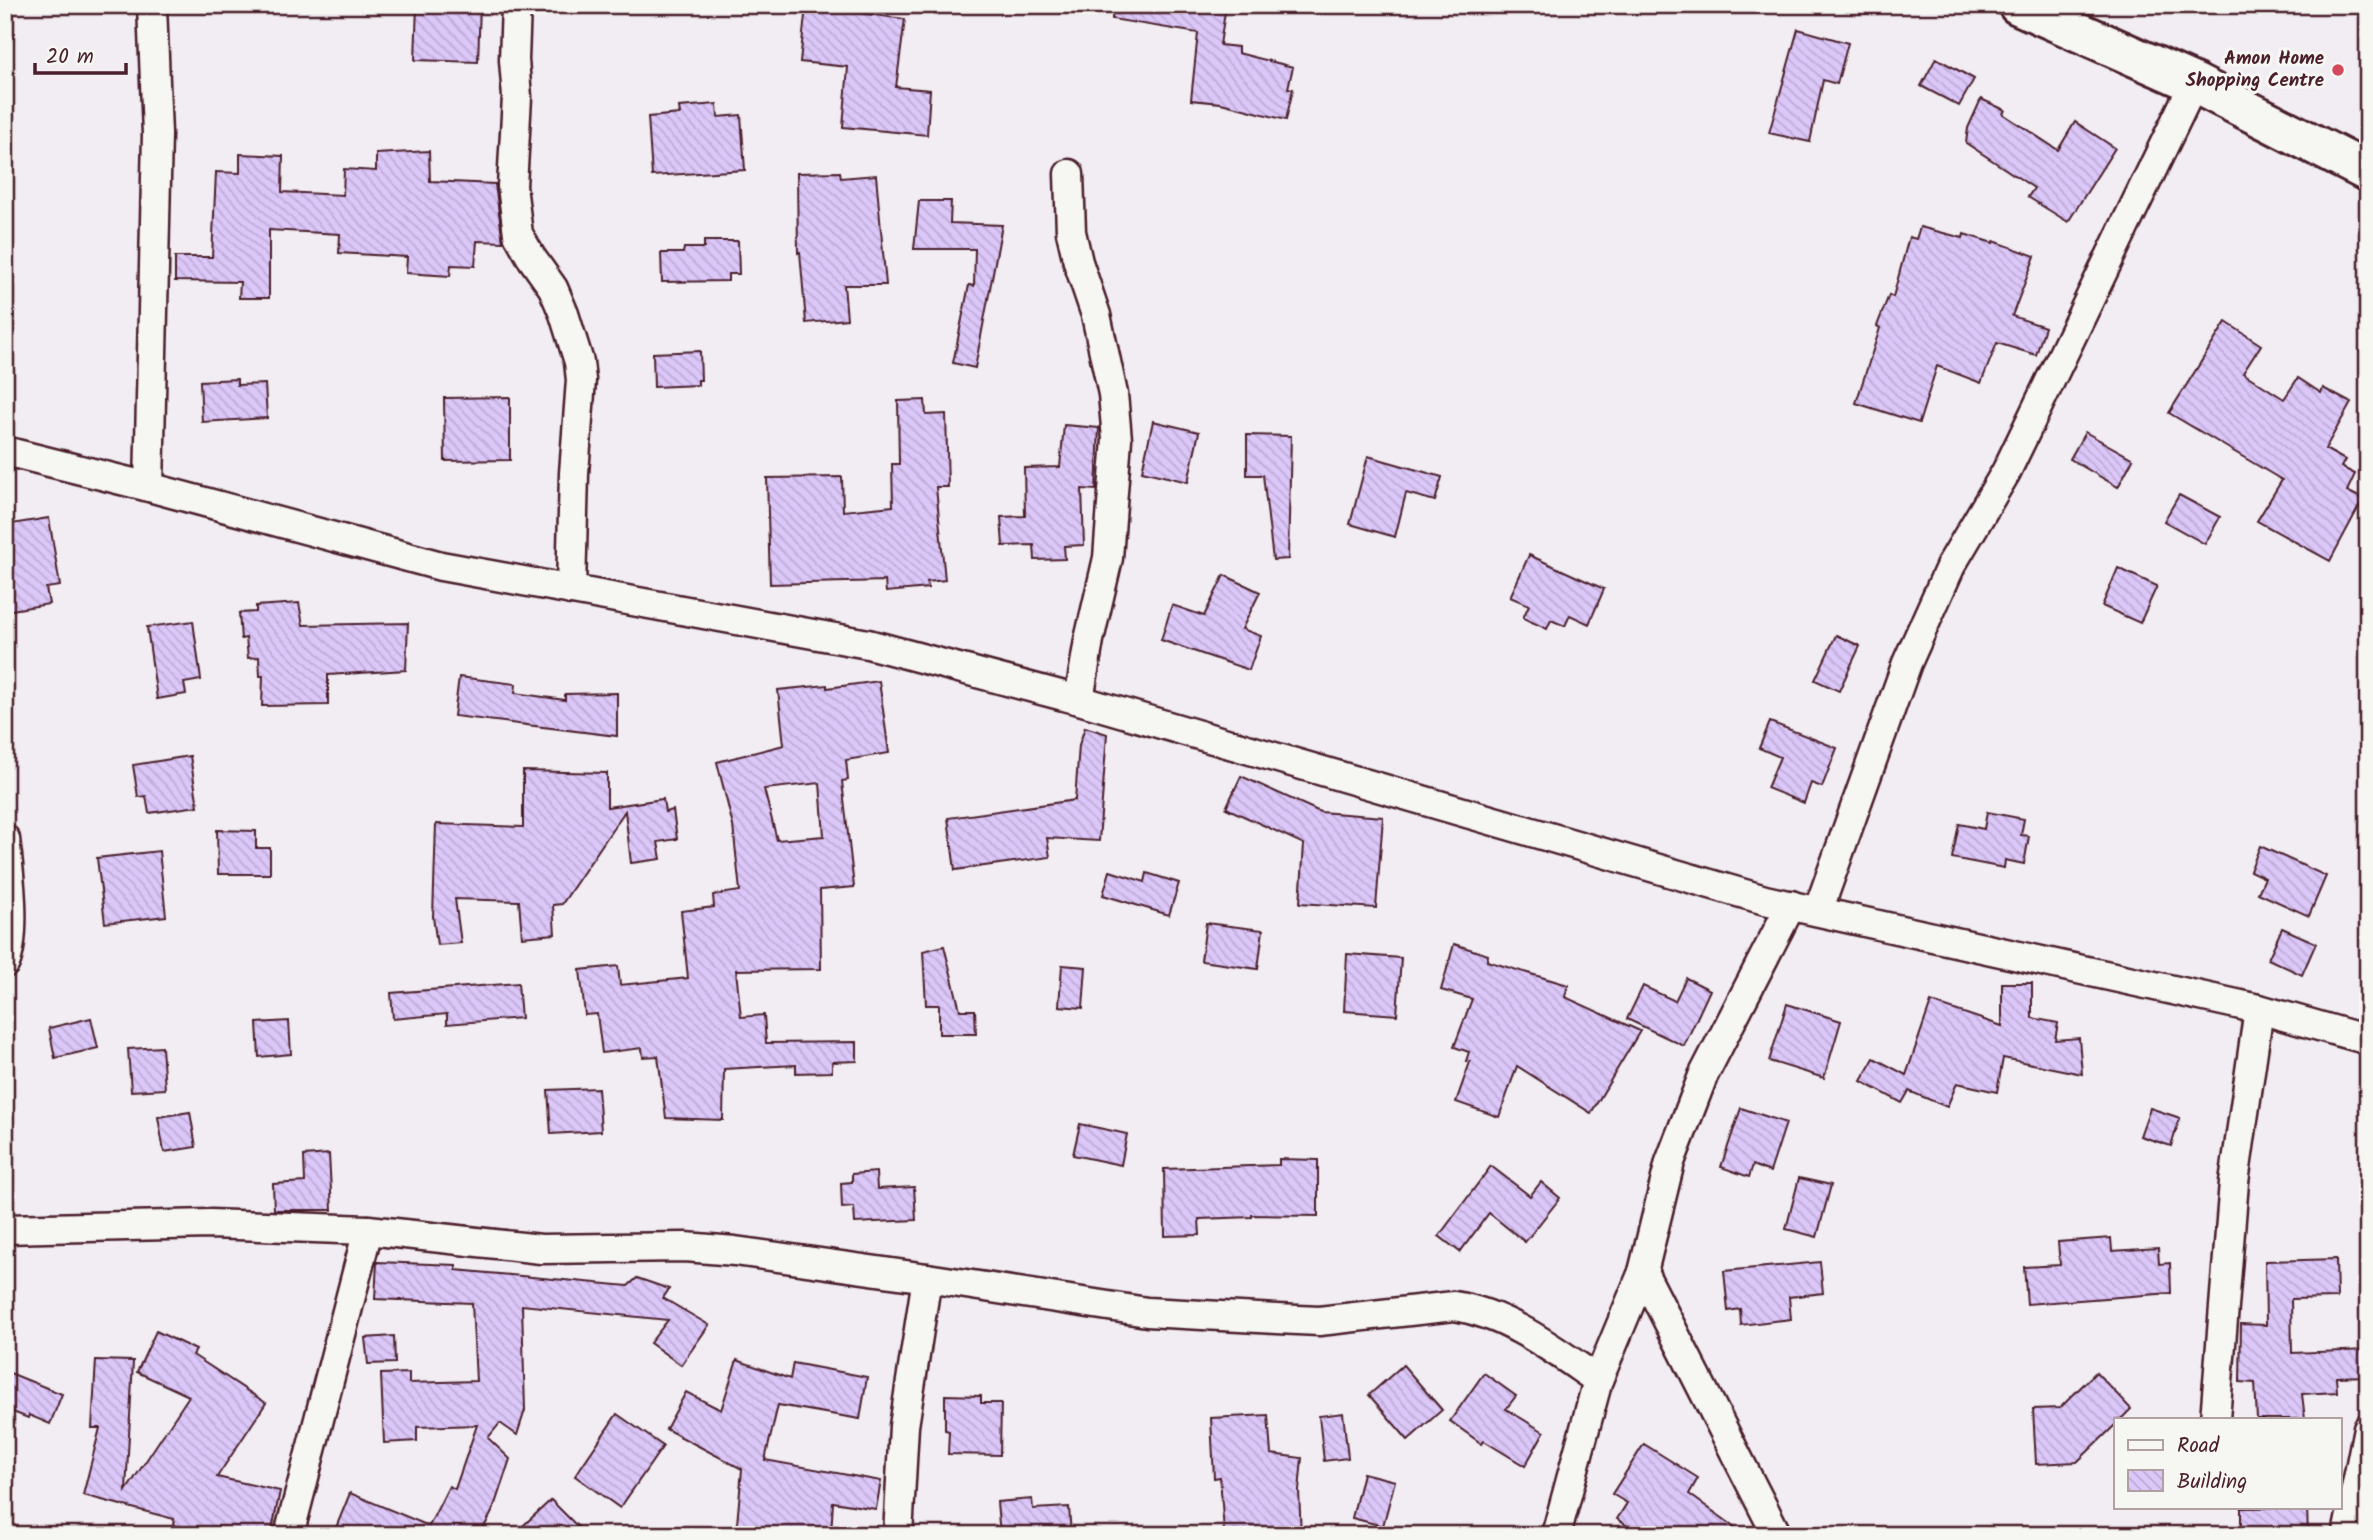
<svg xmlns="http://www.w3.org/2000/svg" width="2373" height="1540" font-family="Kalam,sans-serif">
<defs>
<pattern id="building-back-hatch" width="6" height="6" patternUnits="userSpaceOnUse" patternTransform="scale(1.75)"><rect width="6" height="6" fill="#dbc7f8"/><path d="M-1 5l2 2M0 0l6 6M5-1l2 2" fill="none" stroke="#bdaad5"/></pattern>
</defs>
<rect width="100%" height="100%" fill="#f1edf3"/>
<filter id="ink" filterUnits="userSpaceOnUse"><feTurbulence type="fractalNoise" baseFrequency=".0143" numOctaves="2"/><feDisplacementMap in="SourceGraphic" scale="14" xChannelSelector="R" yChannelSelector="G"/><feConvolveMatrix kernelMatrix="1 2 1 2 8 2 1 2 1" color-interpolation-filters="sRGB"/></filter>
<g filter="url(#ink)">
<g fill="url(#building-back-hatch)" stroke="#4a1f2b" stroke-width="2" fill-rule="evenodd">
<polygon points="417,5 480,5 478,62 415,60"/>
<polygon points="1113,5 1226,5 1220,45 1238,47 1238,53 1293,67 1288,88 1293,89 1286,120 1221,103 1191,100 1198,33 1112,19"/>
<polygon points="806,6 905,19 896,87 930,90 927,135 843,127 848,67 800,62"/>
<polygon points="1798,29 1848,43 1837,84 1823,80 1810,142 1769,133"/>
<polygon points="1936,58 1974,79 1959,106 1921,86"/>
<polygon points="1981,99 2005,110 2003,114 2058,150 2075,122 2115,148 2068,222 2028,197 2034,188 1966,143 1968,128"/>
<polygon points="717,104 718,117 741,115 745,170 652,176 648,117 680,114 679,107"/>
<polygon points="429,151 430,181 495,184 503,242 477,241 475,266 451,265 450,276 406,273 407,257 339,253 340,234 269,230 269,298 239,298 240,282 175,281 175,257 212,257 216,172 240,173 240,154 283,156 282,192 343,195 344,169 376,171 376,154"/>
<polygon points="840,172 841,178 876,175 886,285 844,285 847,319 806,323 800,252 798,253 797,173"/>
<polygon points="919,201 951,201 950,223 1002,225 975,368 953,363 969,285 974,286 975,249 914,249"/>
<polygon points="1920,227 1963,238 1964,234 1993,243 1994,241 2035,256 2012,316 2045,327 2036,355 1997,343 1981,383 1937,366 1919,423 1856,403 1880,328 1877,326 1889,295 1893,297 1909,237 1916,239"/>
<polygon points="704,241 738,241 739,274 728,274 728,281 662,282 661,253 683,253 684,248 704,248"/>
<polygon points="2226,322 2261,345 2243,373 2284,399 2298,378 2321,393 2323,388 2351,403 2325,449 2345,460 2341,467 2355,474 2347,491 2363,499 2330,561 2257,521 2282,480 2169,413"/>
<polygon points="700,351 701,380 698,380 698,385 654,387 653,353"/>
<polygon points="237,379 237,385 265,384 267,418 202,422 200,381"/>
<polygon points="510,397 510,460 445,461 444,398"/>
<polygon points="925,400 926,415 946,414 948,487 936,487 945,580 927,582 928,588 886,592 885,581 770,584 767,478 842,477 843,511 893,506 892,464 899,464 898,401"/>
<polygon points="1153,421 1199,432 1188,482 1142,471"/>
<polygon points="1064,425 1099,428 1096,490 1082,489 1084,545 1064,546 1065,559 1035,560 1034,545 1003,546 1001,517 1025,516 1024,468 1060,467"/>
<polygon points="2085,432 2133,459 2118,487 2070,459"/>
<polygon points="1247,435 1291,436 1288,559 1273,560 1263,475 1247,475"/>
<polygon points="1368,456 1442,477 1435,501 1406,493 1395,537 1350,524"/>
<polygon points="2179,495 2220,517 2205,544 2164,521"/>
<polygon points="49,518 60,586 46,588 49,604 5,611 5,525"/>
<polygon points="1529,555 1604,589 1589,624 1570,615 1565,626 1551,620 1547,629 1523,618 1529,605 1510,597"/>
<polygon points="2118,568 2157,586 2140,623 2102,606"/>
<polygon points="1224,575 1260,592 1242,629 1261,636 1249,670 1161,640 1172,605 1204,616"/>
<polygon points="299,603 303,625 408,623 406,670 328,675 328,705 262,706 263,676 260,676 259,657 248,658 246,638 241,639 239,613 256,612 256,606"/>
<polygon points="193,621 201,680 184,683 186,694 157,699 147,627"/>
<polygon points="1836,635 1860,646 1839,691 1815,680"/>
<polygon points="459,677 516,684 515,693 565,700 565,694 617,693 617,736 454,716"/>
<path d="M879 681 889 753 846 760 848 780 842 781 854 887 820 890 821 969 736 970 741 1017 764 1015 766 1043 857 1042V1061L832 1062V1072L796 1073V1065L724 1069 723 1120 666 1118 658 1056 643 1057 642 1048 602 1053 597 1014 585 1015 580 970 618 966 620 985 688 978 681 911 714 907 713 895 740 891 733 826 717 762 784 745 778 690 827 685V688ZM820 783 824 836 777 840 764 789Z"/>
<polygon points="1770,722 1837,748 1822,787 1811,783 1804,803 1767,788 1780,757 1759,748"/>
<polygon points="1085,727 1107,734 1099,841 1047,838 1050,857 955,870 948,818 1075,800 1079,745"/>
<polygon points="190,756 198,806 149,813 146,796 138,797 133,765"/>
<polygon points="523,771 607,773 607,807 663,799 665,812 673,810 677,839 658,842 661,859 631,863 625,811 562,904 553,905 555,934 522,937 519,901 455,899 461,943 437,945 433,917 436,824 523,827"/>
<polygon points="1241,776 1320,812 1383,817 1376,908 1300,903 1304,844 1226,808"/>
<polygon points="1987,812 2024,819 2021,835 2029,836 2024,864 2005,860 2004,868 1952,858 1959,824 1984,829"/>
<polygon points="217,830 256,831 256,848 270,848 270,874 218,874"/>
<polygon points="2260,846 2326,876 2309,916 2258,893 2265,878 2250,871"/>
<polygon points="159,851 166,916 105,923 97,858"/>
<polygon points="1110,871 1145,882 1147,873 1179,883 1169,915 1103,895"/>
<polygon points="1206,923 1263,930 1258,969 1201,961"/>
<polygon points="2282,928 2316,943 2302,975 2268,959"/>
<polygon points="1454,944 1488,955 1487,961 1568,985 1565,997 1640,1031 1591,1113 1517,1066 1499,1117 1456,1102 1470,1062 1466,1061 1469,1052 1454,1047 1472,999 1441,990"/>
<polygon points="944,946 960,1010 975,1010 976,1034 939,1034 939,1005 926,1005 923,951"/>
<polygon points="1347,954 1401,958 1397,1015 1344,1011"/>
<polygon points="1062,965 1086,967 1083,1008 1059,1006"/>
<polygon points="1686,978 1710,990 1684,1046 1627,1019 1643,986 1675,1001"/>
<polygon points="518,983 521,1018 447,1024 447,1014 393,1019 391,993"/>
<polygon points="2002,983 2032,983 2032,1018 2058,1023 2055,1040 2079,1038 2082,1074 2003,1058 1997,1092 1957,1083 1947,1107 1909,1091 1902,1103 1861,1081 1874,1058 1906,1075 1931,1002 2002,1026"/>
<polygon points="1787,1004 1841,1021 1824,1078 1769,1061"/>
<polygon points="91,1018 98,1048 55,1058 49,1028"/>
<polygon points="289,1021 291,1054 259,1057 257,1023"/>
<polygon points="162,1047 165,1089 131,1091 128,1049"/>
<polygon points="598,1088 601,1131 551,1134 548,1090"/>
<polygon points="1741,1108 1786,1123 1770,1172 1753,1165 1749,1177 1721,1167"/>
<polygon points="2150,1108 2180,1118 2171,1146 2140,1136"/>
<polygon points="190,1112 196,1147 164,1152 158,1117"/>
<polygon points="1080,1124 1127,1134 1121,1165 1073,1155"/>
<polygon points="329,1154 332,1210 274,1210 273,1184 305,1182 304,1156"/>
<polygon points="1279,1159 1318,1160 1318,1216 1252,1215 1252,1217 1199,1219 1200,1235 1165,1236 1164,1169 1279,1165"/>
<polygon points="1491,1166 1530,1196 1541,1182 1560,1198 1525,1242 1489,1213 1460,1252 1439,1236"/>
<polygon points="876,1172 877,1189 914,1187 916,1220 855,1223 854,1207 842,1208 841,1183 852,1182 852,1174"/>
<polygon points="1799,1178 1831,1185 1817,1237 1786,1229"/>
<polygon points="2111,1238 2112,1251 2158,1248 2159,1264 2170,1263 2171,1293 2027,1304 2024,1267 2060,1265 2058,1242"/>
<polygon points="2336,1259 2337,1298 2291,1299 2292,1353 2368,1350 2368,1376 2336,1377 2337,1392 2302,1394 2305,1419 2257,1419 2255,1383 2240,1382 2241,1324 2266,1325 2265,1261"/>
<polygon points="377,1262 456,1265 456,1270 628,1286 637,1278 669,1289 663,1298 709,1325 681,1365 650,1343 668,1320 522,1305 525,1410 517,1435 500,1423 488,1438 510,1459 493,1510 480,1535 333,1535 350,1493 429,1526 449,1486 455,1489 477,1425 417,1427 417,1441 384,1443 381,1374 409,1373 409,1383 476,1381 472,1303 375,1299"/>
<polygon points="1820,1262 1823,1293 1789,1297 1791,1319 1741,1325 1740,1309 1728,1311 1724,1271"/>
<polygon points="156,1331 196,1350 193,1355 266,1403 217,1477 280,1491 271,1535 217,1535 173,1525 174,1519 83,1495 100,1428 92,1428 96,1360 133,1361 126,1491 189,1396 137,1372"/>
<polygon points="394,1336 395,1363 368,1364 365,1338"/>
<polygon points="737,1360 790,1379 793,1363 867,1377 860,1419 778,1405 765,1460 881,1481 876,1509 833,1502 831,1535 736,1535 742,1469 666,1429 686,1392 721,1410"/>
<polygon points="1403,1365 1442,1410 1408,1440 1369,1395"/>
<polygon points="5,1371 62,1394 50,1424 29,1415 28,1418 5,1409"/>
<polygon points="2096,1372 2131,1409 2121,1419 2116,1419 2116,1424 2077,1462 2036,1464 2033,1409 2060,1408"/>
<polygon points="1484,1373 1516,1396 1506,1409 1544,1432 1525,1466 1484,1441 1482,1444 1450,1421"/>
<polygon points="945,1395 981,1396 981,1403 1001,1403 1000,1455 948,1454 949,1431 945,1430"/>
<polygon points="1343,1413 1348,1458 1324,1461 1319,1416"/>
<polygon points="617,1414 663,1446 620,1508 575,1476"/>
<polygon points="1268,1415 1271,1454 1302,1458 1299,1491 1301,1535 1266,1535 1265,1530 1224,1532 1220,1477 1214,1478 1211,1418"/>
<polygon points="1644,1444 1698,1478 1689,1494 1746,1535 1641,1535 1617,1519 1627,1503 1612,1494"/>
<polygon points="1363,1473 1395,1481 1383,1526 1352,1518"/>
<polygon points="1032,1499 1033,1509 1069,1507 1071,1535 1000,1535 997,1502"/>
<polygon points="551,1500 586,1535 513,1535"/>
<polygon points="2307,1507 2308,1535 2241,1535 2241,1508"/>
</g>
<g fill="none" stroke-linecap="round" stroke-linejoin="round">
<defs>
<g id="minor">
<polyline points="516,5 514,60 517,97 512,186 518,234 531,257 553,288 564,314 579,362 581,380 574,473 571,590"/>
<polyline points="1069,174 1071,232 1078,262 1096,315 1113,394 1117,439 1108,558 1089,640 1079,700"/>
<polyline points="5,451 149,487 441,566 868,644 1079,700 1765,900 2259,1009 2368,1040"/>
<polyline points="149,487 157,134 152,5"/>
<path d="M5 839C9 870 17 935 5 963"/>
<polyline points="1818,911 1907,663 1951,565 2006,472 2194,83"/>
<path d="M5 1229 210 1224 368 1230 541 1249 685 1247 735 1251 927 1278 1147 1312 1277 1319 1319 1321 1454 1306C1508 1314 1554 1350 1598 1380"/>
<polyline points="1643,1272 1777,1535"/>
<polyline points="2215,1419 2234,1182 2259,1009"/>
<polyline points="289,1535 368,1230"/>
<polyline points="898,1535 904,1426 927,1278"/>
<polyline points="1556,1535 1598,1380 1643,1272 1670,1162 1703,1076 1791,905"/>
<polyline points="2347,1535 2368,1428"/>
</g>
<polyline id="secondary" points="2018,5 2194,83 2368,172"/>
</defs>
<use href="#minor" stroke="#4a1f2b" stroke-width="33"/>
<use href="#secondary" stroke="#4a1f2b" stroke-width="44"/>
<use href="#minor" stroke="#f6f6f2" stroke-width="28"/>
<use href="#secondary" stroke="#f6f6f2" stroke-width="38"/>
</g>
</g>
<circle fill="#d1495b" stroke="#f6f6f2" stroke-width="2.5" cx="2338" cy="70" r="7"/>
<g text-anchor="middle" dominant-baseline="central" stroke-width="6" stroke-linejoin="round" paint-order="stroke">
<g font-size="19" font-weight="bold" fill="#4a1f2b" stroke="#f6f6f2" text-anchor="end">
<text x="2324" y="59">Amon Home<tspan x="2324" dy="22">Shopping Centre</tspan></text>
</g>
</g>
<rect width="2373" height="1540" fill="none" stroke="#f6f6f2" stroke-width="28"/>
<rect x="14" y="14" width="2345" height="1512" fill="none" stroke="#4a1f2b" stroke-width="2.5" filter="url(#ink)"/>
<rect x="2114" y="1418" width="228" height="91" fill="#f6f6f2" stroke="#b1a0a2" stroke-width="2"/>
<rect x="2128" y="1440" width="35" height="10" fill="#f6f6f2" stroke="#b1a0a2" stroke-width="2"/>
<text x="2177" y="1452" font-size="21" fill="#4a1f2b">Road</text>
<rect x="2128" y="1470" width="35" height="21" fill="url(#building-back-hatch)" stroke="#b1a0a2" stroke-width="2"/>
<text x="2177" y="1488" font-size="21" fill="#4a1f2b">Building</text>
<path d="M35 63v10h91v-10" fill="none" stroke="#4a1f2b" stroke-width="3.5"/>
<text x="46" y="63" font-size="21" fill="#4a1f2b" stroke="#f6f6f2" stroke-width="5" paint-order="stroke">20 m</text>
</svg>
